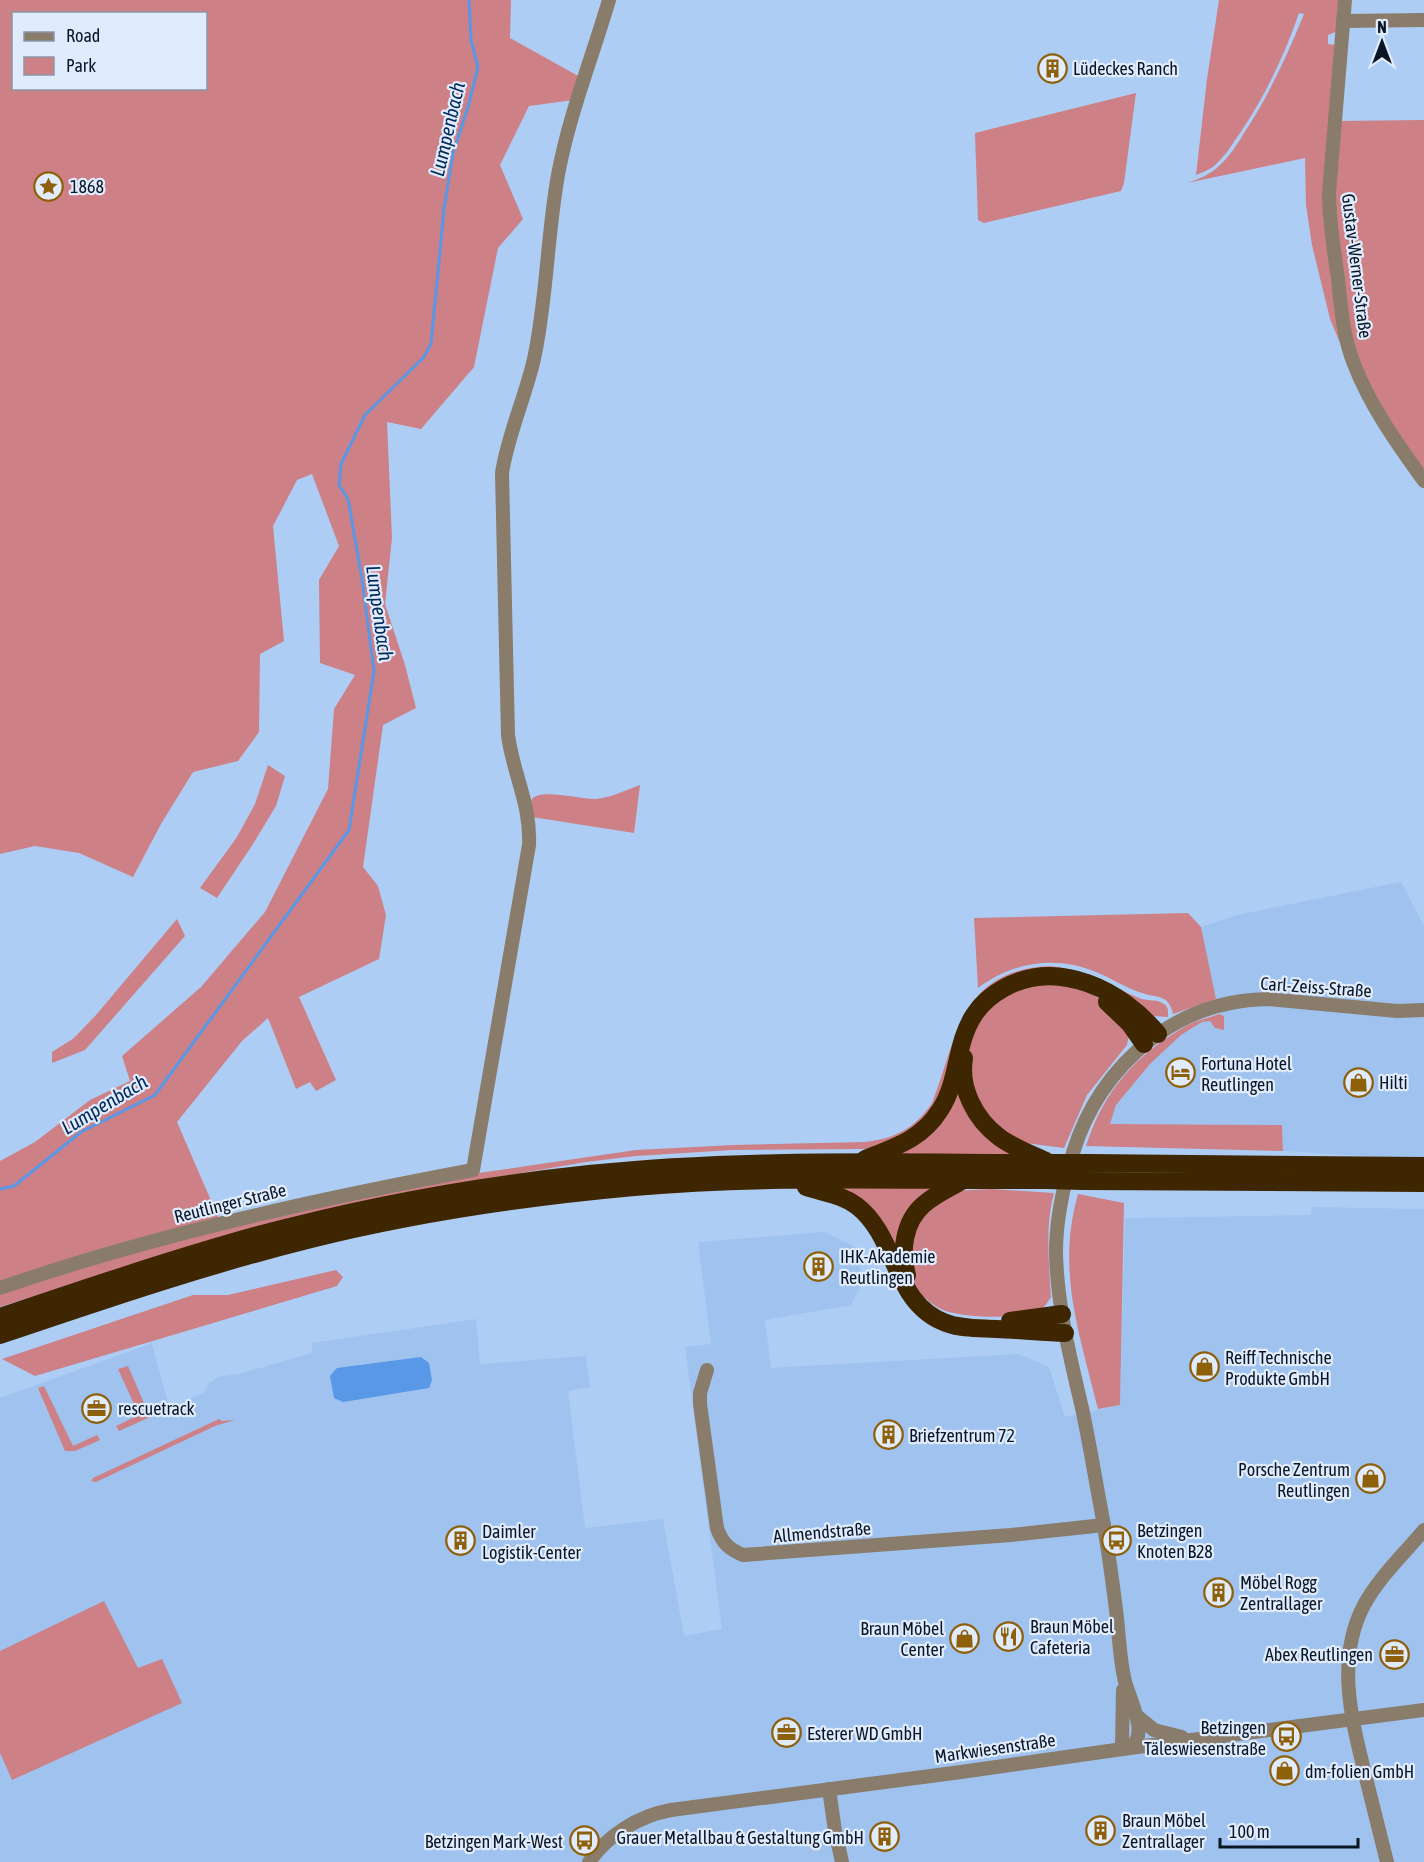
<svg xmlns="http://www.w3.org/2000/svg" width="1424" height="1862" font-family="'Asap Condensed',sans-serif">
<rect width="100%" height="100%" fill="#aecdf5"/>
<g fill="#9fc2ef">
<polygon points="1401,882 1424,926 1424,1158 1381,1157 1283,1151 1282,1125 1110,1124 1116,1105 1150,1064 1181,1035 1202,1022 1219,1014 1201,927 1237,915"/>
<polygon points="1312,1207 1424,1209 1424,1862 0,1862 0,1398 150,1344 151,1341 170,1410 204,1392 209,1384 218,1377 239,1374 312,1353 312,1343 476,1319 480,1364 586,1356 590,1387 568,1391 585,1528 663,1519 684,1636 722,1629 685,1347 711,1344 698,1242 824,1232 855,1247 863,1281 851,1305 765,1320 771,1368 1019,1354 1049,1367 1065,1417 1120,1405 1125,1218 1311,1215"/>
</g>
<g fill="#cd8086" fill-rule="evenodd">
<path d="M0 0H511L510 38 580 77 574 100 529 106 500 165 523 219 498 248 474 367 421 429 387 422 392 538 385 604 405 665 416 708 383 725 363 867 378 886 386 915 379 959 299 997 336 1080 316 1091 310 1082 296 1089 268 1018 242 1041 177 1122 219 1219 0 1285V1161L35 1142 90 1100 130 1081 122 1056 201 987 265 912 328 789 334 709 355 675 320 663 319 580 339 546 312 474 297 480 273 526 284 641 260 654 259 732 238 761 193 772 161 824 133 877 79 853 35 846 0 854ZM14 14H206V88H14Z"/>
<path d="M1219 0H1341L1338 31 1328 35V44L1336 45 1325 169 1346 350 1340 343 1330 319 1312 245 1306 205 1305 158 1187 183C1199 179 1209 175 1219 166 1229 157 1237 145 1244 133 1269 95 1287 56 1304 14L1299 13C1285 54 1266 94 1242 130 1233 143 1225 157 1213 167 1208 170 1201 173 1196 175L1207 79Z"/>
<polygon points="1136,93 1124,183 1121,191 984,223 978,220 975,133"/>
<polygon points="1424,120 1424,477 1375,397 1355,354 1333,220 1337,121"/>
<polygon points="268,765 285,776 276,806 253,844 217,898 200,888 237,837 255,804"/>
<path d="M640 785 634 833 532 817C531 811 529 804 532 799 541 788 582 800 596 799 610 798 626 790 640 785Z"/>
<path d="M1188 913 1201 927 1216 999 1173 1014C1168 993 1158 999 1142 993 1126 988 1111 978 1096 972 1055 955 1013 962 978 988L974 918Z"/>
<polygon points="177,919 185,936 85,1050 52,1063 52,1052 74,1038 96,1015"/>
<path d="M1050 966C1089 970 1108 986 1142 999 1149 1001 1158 999 1164 1004 1169 1007 1168 1012 1168 1017L1152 1016 1095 982 996 988 929 1117 886 1145 865 1149 733 1150 636 1156 586 1162 402 1193 175 1251 0 1307V1294L75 1268 221 1227 472 1174 636 1150 733 1145 865 1142C896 1138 914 1129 932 1103 958 1036 960 970 1050 966Z"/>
<polygon points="1034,984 1063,984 1091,994 1104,1001 1129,1035 1127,1045 1087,1095 1064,1148 1017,1142 1002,1134 971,1093 968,1048 981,1018 1003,996"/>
<path d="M1219 1014 1224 1016V1030L1215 1028 1210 1021 1202 1022 1181 1035 1150 1064 1116 1105 1110 1124 1282 1125 1283 1151 1086 1146C1104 1090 1136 1054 1188 1025 1197 1020 1209 1018 1219 1014Z"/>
<polygon points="956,1085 963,1095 1027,1155 887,1154"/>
<polygon points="821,1183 943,1183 899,1252"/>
<path d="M991 1189 1054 1193C1045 1226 1049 1263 1051 1297 1048 1302 1045 1307 1039 1310 1021 1320 962 1318 943 1310 930 1304 916 1292 912 1278 909 1268 914 1235 915 1223L953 1191Z"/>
<path d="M1078 1194 1124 1203 1120 1405 1098 1409C1080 1335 1056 1271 1078 1194Z"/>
<polygon points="336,1270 343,1277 337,1286 35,1376 2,1359 193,1295 228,1295"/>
<polygon points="128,1366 150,1417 119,1431 116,1426 139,1415 118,1369"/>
<polygon points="44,1386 73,1446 97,1435 100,1440 75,1451 65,1451 38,1388"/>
<polygon points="219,1419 222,1421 235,1420 215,1426 96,1482 91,1481 93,1478"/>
<polygon points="104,1601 138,1668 162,1659 182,1703 12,1780 0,1753 0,1651"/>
</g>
<polygon fill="#5898e6" points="421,1357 429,1363 432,1380 429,1388 343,1402 334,1398 330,1376 337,1368"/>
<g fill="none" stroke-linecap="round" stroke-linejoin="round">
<polyline stroke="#5898e6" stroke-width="3" points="0,1189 14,1186 81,1132 155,1095 349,830 374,671 362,579 348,499 339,485 341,464 365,415 424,357 431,344 444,209 453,153 468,107 478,67 471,40 469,0"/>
<g stroke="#897c6b" stroke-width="14">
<path d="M1345 0 1329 193C1329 222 1334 250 1338 279 1341 307 1343 337 1354 364 1370 406 1398 445 1424 481"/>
<polyline points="1343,21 1424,20"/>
<path d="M0 1288C154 1235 313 1200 473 1170L529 845C531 804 513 774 508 735L502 473C508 434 525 398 534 359 547 299 547 236 558 175 569 115 592 58 609 0"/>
<path d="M707 1370 700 1393V1404L717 1528C722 1543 729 1549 743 1555L1011 1535 1104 1525"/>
<polyline points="1137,1716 1154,1730 1182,1737"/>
<path d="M1130 1748C1151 1734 1127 1696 1124 1677 1120 1658 1119 1638 1117 1618 1112 1576 1106 1534 1098 1493 1093 1465 1088 1436 1082 1408 1070 1357 1057 1305 1056 1252 1056 1224 1061 1198 1068 1171 1079 1124 1100 1085 1136 1052 1173 1018 1217 1000 1267 999L1397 1011 1424 1010"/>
<polyline points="1122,1749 1123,1690"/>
<polyline points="829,1789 835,1831 842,1862"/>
<path d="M589 1862C608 1835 638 1816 671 1810L961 1772 1137 1747 1424 1710"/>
<path d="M1387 1862C1380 1834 1373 1806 1366 1778 1352 1721 1335 1660 1364 1605 1379 1577 1404 1554 1424 1530"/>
</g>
<g stroke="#3e2600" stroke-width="18">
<polyline points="1107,1002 1130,1024 1144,1044"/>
<path d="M964 1058C959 1088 975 1119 999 1137 1012 1147 1031 1154 1046 1161"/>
<path d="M865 1159C895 1147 922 1139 940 1110 959 1082 955 1044 974 1015 981 1004 993 994 1004 988 1058 958 1122 990 1158 1034"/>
<polyline points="1086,1163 1424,1166"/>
<polyline points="1083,1181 1424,1183"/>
<path d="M806 1187C824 1193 841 1194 857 1206 898 1238 893 1304 946 1323 962 1329 980 1328 996 1329 1019 1330 1042 1332 1065 1333"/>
<path d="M907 1275C900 1252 904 1222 923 1205 934 1195 950 1188 963 1180"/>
<path d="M0 1317C83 1289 166 1261 251 1237 361 1207 475 1186 589 1174 743 1158 897 1163 1051 1163"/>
<polyline points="1010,1321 1062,1314"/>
<path d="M0 1335C101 1301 203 1266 307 1240 414 1213 524 1197 634 1187 772 1175 909 1181 1047 1180"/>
</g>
<g stroke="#3e2600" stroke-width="18">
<polyline points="1051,1163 1086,1163"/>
<polyline points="1047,1180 1083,1181"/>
</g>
</g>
<defs>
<symbol id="building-ring" viewBox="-11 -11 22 22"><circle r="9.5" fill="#e0ecfd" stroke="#8f600a" stroke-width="1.5"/><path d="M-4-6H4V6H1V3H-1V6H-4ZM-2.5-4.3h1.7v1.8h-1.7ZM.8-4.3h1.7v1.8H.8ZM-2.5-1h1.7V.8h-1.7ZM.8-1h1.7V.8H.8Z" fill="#8f600a"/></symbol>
<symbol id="sight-ring" viewBox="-11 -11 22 22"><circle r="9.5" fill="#e0ecfd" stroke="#8f600a" stroke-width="1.5"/><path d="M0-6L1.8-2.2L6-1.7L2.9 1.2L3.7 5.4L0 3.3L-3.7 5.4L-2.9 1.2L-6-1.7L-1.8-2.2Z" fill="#8f600a"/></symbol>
<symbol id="hotel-ring" viewBox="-11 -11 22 22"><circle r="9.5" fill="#e0ecfd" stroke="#8f600a" stroke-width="1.5"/><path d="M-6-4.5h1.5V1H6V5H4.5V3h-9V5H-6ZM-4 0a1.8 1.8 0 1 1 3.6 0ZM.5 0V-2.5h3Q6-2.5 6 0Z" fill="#8f600a"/></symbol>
<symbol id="shop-ring" viewBox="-11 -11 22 22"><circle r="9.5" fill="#e0ecfd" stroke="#8f600a" stroke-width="1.5"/><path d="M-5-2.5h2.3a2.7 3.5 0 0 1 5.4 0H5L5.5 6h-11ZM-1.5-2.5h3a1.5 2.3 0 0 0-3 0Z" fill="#8f600a"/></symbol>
<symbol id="office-ring" viewBox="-11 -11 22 22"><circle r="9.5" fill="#e0ecfd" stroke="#8f600a" stroke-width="1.5"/><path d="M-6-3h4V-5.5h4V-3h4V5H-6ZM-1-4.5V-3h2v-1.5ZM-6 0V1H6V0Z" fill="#8f600a"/></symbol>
<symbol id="bus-ring" viewBox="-11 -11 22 22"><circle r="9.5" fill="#e0ecfd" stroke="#8f600a" stroke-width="1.5"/><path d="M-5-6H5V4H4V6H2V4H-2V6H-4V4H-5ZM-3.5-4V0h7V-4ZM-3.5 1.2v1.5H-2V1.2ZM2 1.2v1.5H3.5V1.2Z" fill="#8f600a"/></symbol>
<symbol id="restaurant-ring" viewBox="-11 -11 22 22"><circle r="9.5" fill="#e0ecfd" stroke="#8f600a" stroke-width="1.5"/><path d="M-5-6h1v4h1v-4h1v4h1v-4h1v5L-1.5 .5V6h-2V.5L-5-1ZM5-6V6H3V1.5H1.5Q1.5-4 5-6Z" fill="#8f600a"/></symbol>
</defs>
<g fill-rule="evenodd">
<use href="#building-ring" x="1036" y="52" width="33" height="33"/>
<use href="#sight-ring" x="32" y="170" width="33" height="33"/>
<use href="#hotel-ring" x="1164" y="1056" width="33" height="33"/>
<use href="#shop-ring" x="1342" y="1066" width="33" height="33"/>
<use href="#building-ring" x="802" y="1250" width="33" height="33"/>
<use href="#shop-ring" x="1188" y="1350" width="33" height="33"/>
<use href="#office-ring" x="80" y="1392" width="33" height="33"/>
<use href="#building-ring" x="872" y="1418" width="33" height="33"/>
<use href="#shop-ring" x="1354" y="1462" width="33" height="33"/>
<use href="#bus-ring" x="1100" y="1524" width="33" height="33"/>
<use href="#building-ring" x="444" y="1524" width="33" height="33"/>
<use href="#building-ring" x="1202" y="1576" width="33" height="33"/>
<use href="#restaurant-ring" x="992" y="1620" width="33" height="33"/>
<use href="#shop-ring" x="948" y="1622" width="33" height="33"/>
<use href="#office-ring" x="1378" y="1638" width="33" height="33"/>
<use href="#office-ring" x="770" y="1716" width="33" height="33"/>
<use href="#bus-ring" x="1270" y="1720" width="33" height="33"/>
<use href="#shop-ring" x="1268" y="1754" width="33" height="33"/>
<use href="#building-ring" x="1084" y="1814" width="33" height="33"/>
<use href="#building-ring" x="868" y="1820" width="33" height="33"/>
<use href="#bus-ring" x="568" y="1824" width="33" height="33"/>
</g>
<g text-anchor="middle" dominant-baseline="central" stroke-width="4.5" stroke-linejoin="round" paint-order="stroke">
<g font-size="18" fill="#0b1624" stroke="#e0ecfd" text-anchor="start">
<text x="1073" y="68">Lüdeckes Ranch</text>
<text x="70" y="186">1868</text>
<text x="1201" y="1063">Fortuna Hotel<tspan x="1201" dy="21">Reutlingen</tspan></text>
<text x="1379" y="1082">Hilti</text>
<text x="840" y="1256">IHK-Akademie<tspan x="840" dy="21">Reutlingen</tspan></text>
<text x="1225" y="1357">Reiff Technische<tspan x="1225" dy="21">Produkte GmbH</tspan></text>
<text x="118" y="1408">rescuetrack</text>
<text x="909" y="1435">Briefzentrum 72</text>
<text x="1350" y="1469" text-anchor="end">Porsche Zentrum<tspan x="1350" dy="21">Reutlingen</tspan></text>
<text x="1137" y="1530">Betzingen<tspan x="1137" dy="21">Knoten B28</tspan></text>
<text x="482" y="1531">Daimler<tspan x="482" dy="21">Logistik-Center</tspan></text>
<text x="1240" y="1582">Möbel Rogg<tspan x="1240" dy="21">Zentrallager</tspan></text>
<text x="1030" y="1626">Braun Möbel<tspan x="1030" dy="21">Cafeteria</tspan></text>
<text x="944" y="1628" text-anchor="end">Braun Möbel<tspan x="944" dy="21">Center</tspan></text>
<text x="1373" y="1654" text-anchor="end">Abex Reutlingen</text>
<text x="1266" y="1727" text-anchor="end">Betzingen<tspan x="1266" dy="21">Täleswiesenstraße</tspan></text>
<text x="807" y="1733">Esterer WD GmbH</text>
<text x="1305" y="1771">dm-folien GmbH</text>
<text x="1122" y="1820">Braun Möbel<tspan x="1122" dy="21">Zentrallager</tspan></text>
<text x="864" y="1837" text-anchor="end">Grauer Metallbau &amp; Gestaltung GmbH</text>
<text x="563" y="1841" text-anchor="end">Betzingen Mark-West</text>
</g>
<g font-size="18" fill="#0b1624" stroke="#e0ecfd">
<text transform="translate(1357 266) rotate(83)">Gustav-Werner-Straße</text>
<text transform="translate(1316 987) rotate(4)">Carl-Zeiss-Straße</text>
<text transform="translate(230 1203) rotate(-14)">Reutlinger Straße</text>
<text transform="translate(822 1532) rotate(-5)">Allmendstraße</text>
<text transform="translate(995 1748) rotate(-8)">Markwiesenstraße</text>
</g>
<g font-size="20" font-style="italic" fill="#002a5a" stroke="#e0ecfd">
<text transform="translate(447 129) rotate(-77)">Lumpenbach</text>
<text transform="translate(380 613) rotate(82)">Lumpenbach</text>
<text transform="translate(104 1104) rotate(-31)">Lumpenbach</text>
</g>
</g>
<rect x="12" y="12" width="195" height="78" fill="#e0ecfd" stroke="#8b96a6" stroke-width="1.5"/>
<rect x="24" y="32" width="30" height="9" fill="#897c6b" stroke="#8b96a6" stroke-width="1.5"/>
<text x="66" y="42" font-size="18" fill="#0b1624">Road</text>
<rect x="24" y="57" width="30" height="18" fill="#cd8086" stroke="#8b96a6" stroke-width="1.5"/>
<text x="66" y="72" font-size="18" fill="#0b1624">Park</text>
<g transform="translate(1382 42)" stroke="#e0ecfd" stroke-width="4.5" paint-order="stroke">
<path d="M0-4.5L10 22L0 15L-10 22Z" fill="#0b1624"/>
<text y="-9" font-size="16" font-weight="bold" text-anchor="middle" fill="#0b1624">N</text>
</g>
<path d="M1220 1838v9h138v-9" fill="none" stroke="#0b1624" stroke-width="3"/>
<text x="1229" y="1838" font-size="18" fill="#0b1624" stroke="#e0ecfd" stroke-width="4.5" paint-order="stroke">100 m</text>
</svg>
